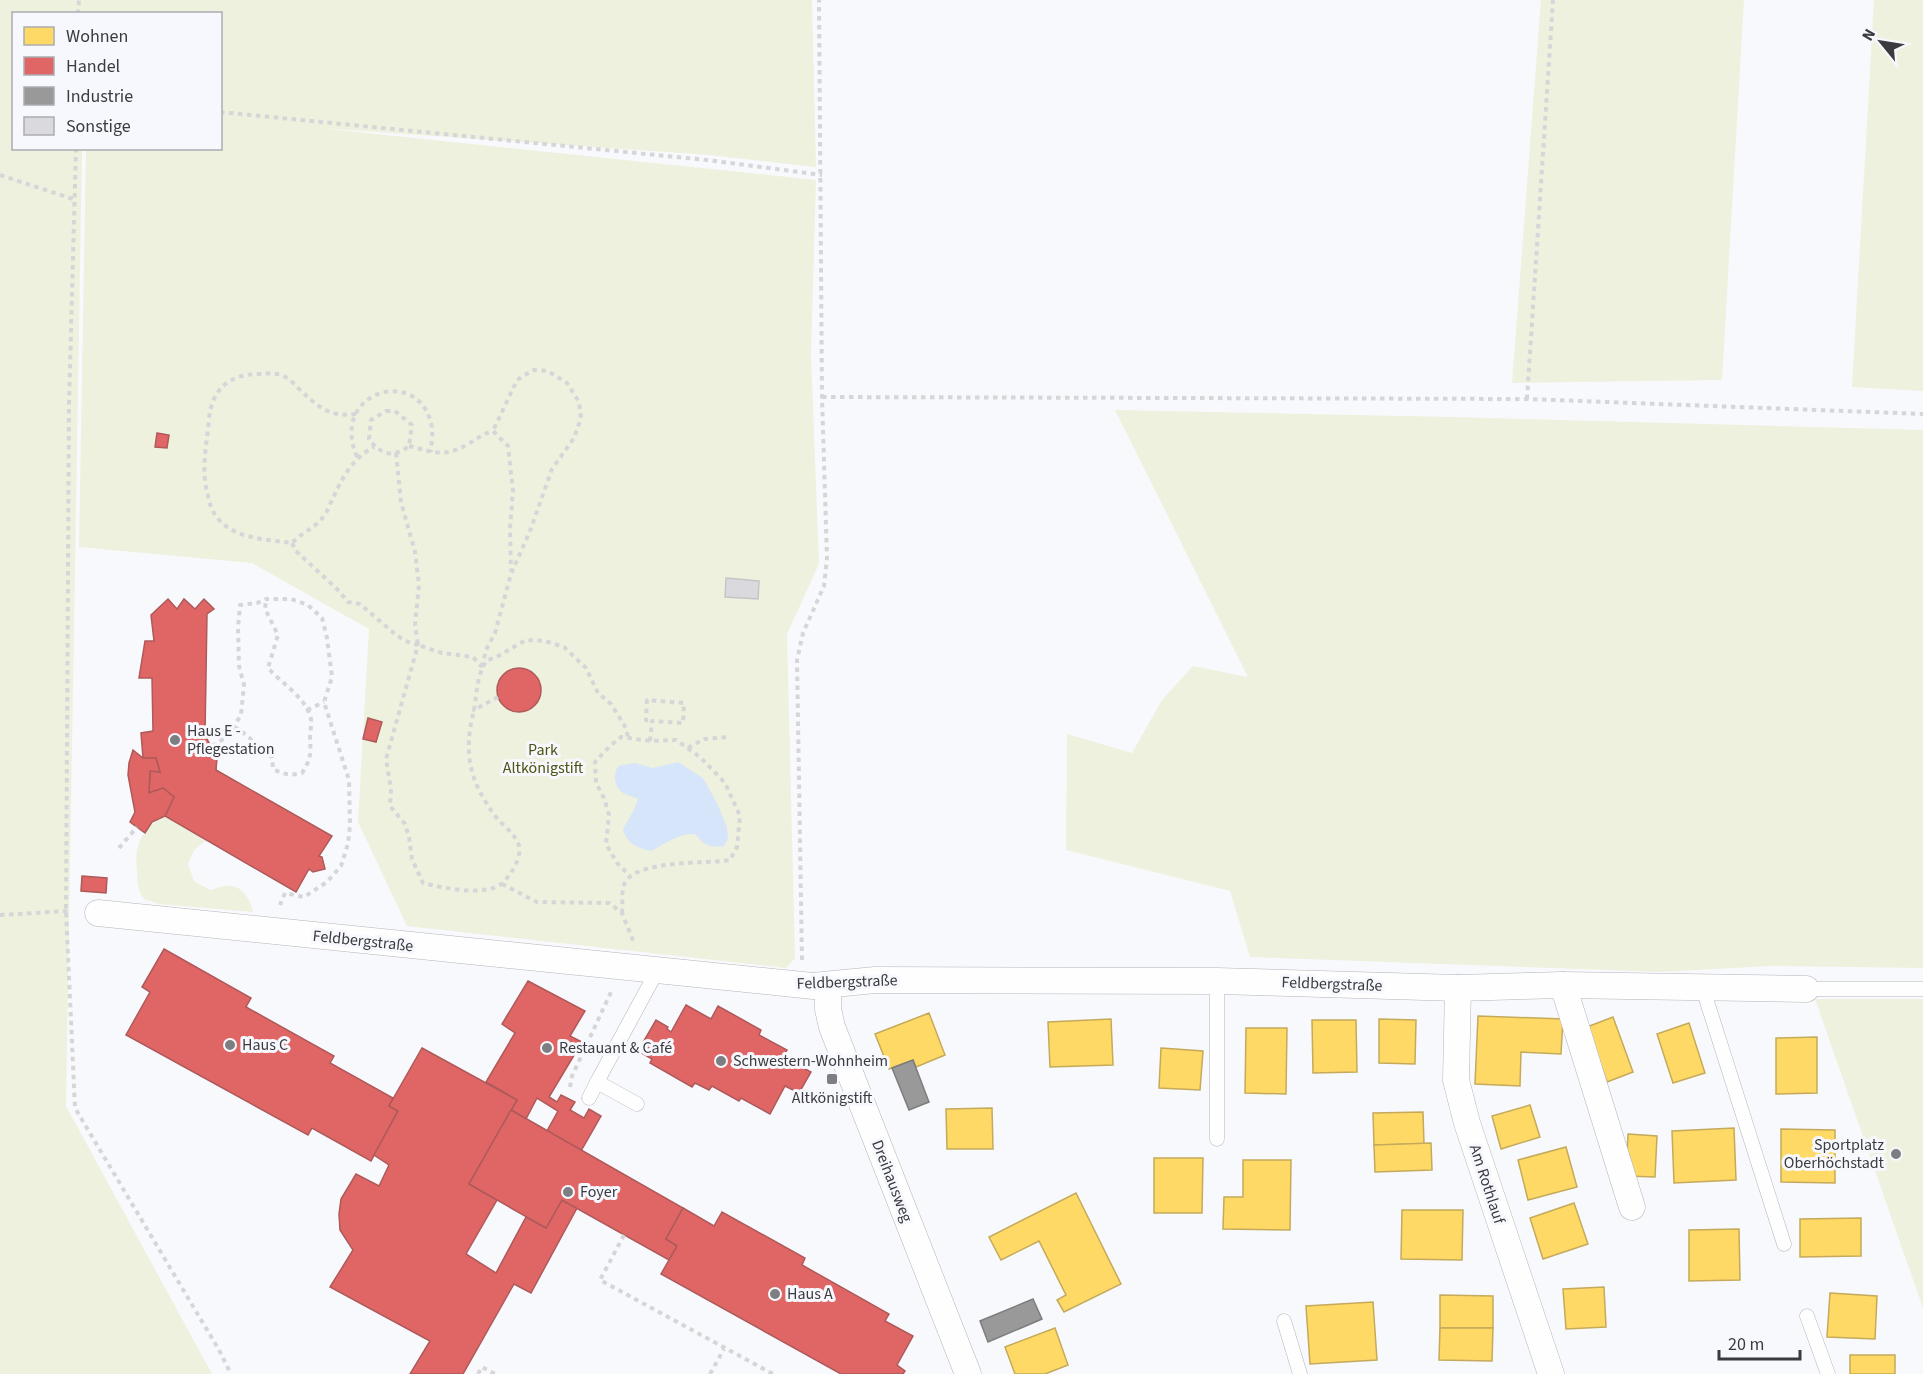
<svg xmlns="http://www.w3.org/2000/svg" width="1923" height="1374" font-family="'Source Sans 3',sans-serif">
<rect width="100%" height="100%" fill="#f8f9fd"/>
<g fill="#eef1de">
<polygon points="0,0 812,0 816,167 709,155 320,128 816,180 811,355 819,564 787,634 795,958 786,968 407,926 358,822 369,629 252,563 79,547 86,149 220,148 220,14 14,14 14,148 82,149 66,1106 212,1374 0,1374"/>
<polygon points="1541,0 1744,0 1722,380 1512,383"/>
<polygon points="1874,0 1923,0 1923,391 1852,387"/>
<polygon points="1115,410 1453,417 1923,430 1923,968 1770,966 1661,972 1250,957 1230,891 1066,850 1067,734 1132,753 1162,700 1193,666 1248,677"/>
<path d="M165 816 207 840 194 850 188 864 194 881 210 890C216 889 220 886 226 886 241 884 251 899 253 912L159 904 144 899C138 891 137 881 137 871 134 846 141 828 165 816Z"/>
<polygon points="1815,999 1923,999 1923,1308"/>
</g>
<path fill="#d6e5fa" d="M678 762 703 778 717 803 727 827 728 839 724 846C710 848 704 845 695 834 678 833 665 844 651 851 636 847 627 844 623 829L634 810 638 799C633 796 628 796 623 793 614 787 613 775 618 766L635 763 653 768Z"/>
<g fill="#ffd966" stroke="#c4aa5a" stroke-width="1.5">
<polygon points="929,1013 945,1055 916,1067 913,1060 889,1069 875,1034"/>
<polygon points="1478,1016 1563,1019 1561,1054 1521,1052 1520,1086 1475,1084"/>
<polygon points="1613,1017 1633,1072 1607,1082 1587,1027"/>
<polygon points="1111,1019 1113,1065 1050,1067 1048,1022"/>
<polygon points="1379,1019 1416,1020 1415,1064 1379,1063"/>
<polygon points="1312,1020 1356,1020 1357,1072 1313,1073"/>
<polygon points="1689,1023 1705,1073 1673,1083 1657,1034"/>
<polygon points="1246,1028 1287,1028 1286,1094 1245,1093"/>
<polygon points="1817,1037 1817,1093 1776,1094 1776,1038"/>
<polygon points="1161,1048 1203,1051 1200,1090 1159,1088"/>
<polygon points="1530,1105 1540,1137 1501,1149 1492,1116"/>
<polygon points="992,1108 993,1149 947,1149 946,1109"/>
<polygon points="1423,1112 1424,1144 1374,1145 1373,1113"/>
<polygon points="1734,1128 1736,1180 1674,1183 1672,1131"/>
<polygon points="1781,1129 1835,1130 1835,1183 1781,1182"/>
<polygon points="1628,1134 1657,1136 1655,1177 1626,1176"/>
<polygon points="1431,1143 1432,1170 1375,1172 1374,1145"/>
<polygon points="1566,1147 1577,1187 1528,1200 1518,1160"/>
<polygon points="1154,1158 1203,1158 1202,1213 1154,1213"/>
<polygon points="1243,1160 1291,1160 1290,1230 1223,1229 1224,1197 1243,1197"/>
<polygon points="1076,1193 1121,1284 1064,1312 1057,1300 1066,1295 1039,1241 1001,1260 989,1237"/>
<polygon points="1574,1203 1588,1244 1543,1259 1530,1218"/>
<polygon points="1402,1210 1463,1210 1462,1260 1401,1259"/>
<polygon points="1861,1218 1861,1256 1800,1257 1800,1219"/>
<polygon points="1739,1229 1740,1280 1689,1281 1689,1230"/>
<polygon points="1604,1287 1606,1327 1566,1329 1563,1289"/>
<polygon points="1830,1293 1877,1296 1875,1339 1827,1337"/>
<polygon points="1440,1295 1493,1296 1493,1328 1440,1328"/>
<polygon points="1373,1302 1377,1360 1310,1364 1306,1306"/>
<polygon points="1055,1328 1068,1365 1045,1374 1015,1374 1005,1347"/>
<polygon points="1440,1328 1493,1328 1492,1361 1439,1360"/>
<rect x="1850" y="1355" width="45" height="19"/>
</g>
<g fill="#e06666" stroke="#ae595a" stroke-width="1.5">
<polygon points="157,433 169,435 167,448 155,447"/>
<polygon points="168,599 177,609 184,599 195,609 204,599 214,609 207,614 205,735 217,758 216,770 332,836 319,856 322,857 325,869 313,872 309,869 296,892 165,816 174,797 163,788 149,793 150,771 160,772 156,758 143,758 141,733 153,731 152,678 139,678 145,641 154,641 151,615"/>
<circle cx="519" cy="690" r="22"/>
<polygon points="368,718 382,722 376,742 363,739"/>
<polygon points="133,750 143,758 156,758 160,772 150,771 149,793 163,788 174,797 165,816 152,822 145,833 130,822 135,812 128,775 129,763"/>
<polygon points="82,876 107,878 106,893 81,891"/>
<polygon points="164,949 251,998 246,1007 334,1056 330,1063 393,1098 389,1106 398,1111 371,1161 312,1128 308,1135 126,1035 150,992 142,987"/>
<polygon points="528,981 585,1011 570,1036 582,1042 549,1097 557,1102 561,1095 575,1102 570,1110 584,1118 589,1109 601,1116 581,1151 547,1131 558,1111 537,1098 526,1119 511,1110 517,1100 486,1082 515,1033 502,1024"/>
<polygon points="686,1005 711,1019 718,1006 761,1030 759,1035 787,1050 783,1057 811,1072 799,1093 785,1086 770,1114 741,1098 739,1101 712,1086 709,1090 695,1083 692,1087 650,1063 652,1059 638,1051 656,1020 668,1027 667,1029 671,1032"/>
<polygon points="422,1048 517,1100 469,1184 497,1200 466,1254 496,1273 526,1217 546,1228 562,1200 577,1208 531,1293 514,1284 463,1374 410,1374 430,1341 330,1287 353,1250 340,1230 339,1214 341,1199 356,1174 379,1186 389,1165 374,1155 398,1111 389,1106"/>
<polygon points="511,1110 683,1208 666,1239 677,1246 669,1260 562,1200 546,1228 469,1184"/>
<polygon points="683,1208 714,1226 722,1212 805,1258 802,1265 889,1314 885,1321 913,1336 897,1365 905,1371 903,1374 841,1374 661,1274 677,1246 666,1239"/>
</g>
<g fill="#999" stroke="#7d7d7e" stroke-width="1.5">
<polygon points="913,1060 929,1102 909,1110 892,1068"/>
<polygon points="1033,1299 1042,1319 988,1342 980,1321"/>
</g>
<polygon fill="#dadade" stroke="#c5c5c9" stroke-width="1.5" points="726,578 759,581 758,599 725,597"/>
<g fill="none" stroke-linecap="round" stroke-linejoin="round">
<defs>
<g id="service">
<polyline points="1703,989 1784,1244"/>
<polyline points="1806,989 1923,989"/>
<polyline points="589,1098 597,1082"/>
<polyline points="637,1104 597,1082 657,971"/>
<polyline points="1217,1139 1217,981"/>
<polyline points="1807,1316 1828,1374"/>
<polyline points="1284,1321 1300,1374"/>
</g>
<g id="minor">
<polyline points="98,913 813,986 875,980 1217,981 1458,988 1563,985 1806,989"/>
<polyline points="1563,985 1632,1207"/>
<polyline points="828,986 828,1009 832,1027 968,1374"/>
<polyline points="1458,988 1456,1080 1467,1123 1551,1374"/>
</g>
</defs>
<use href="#service" stroke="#b4b5b9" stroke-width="15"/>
<use href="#minor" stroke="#b4b5b9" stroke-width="27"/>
<g stroke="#d6d6d8" stroke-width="4" stroke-dasharray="4.5 4.5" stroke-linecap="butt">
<polyline points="78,14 79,0"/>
<polyline points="220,112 707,160 822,175"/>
<polyline points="76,148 69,404 66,911 75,1108 219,1350 231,1374"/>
<polyline points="0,175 73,199"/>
<polyline points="822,397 1527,399 1923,414"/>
<polyline points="1527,399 1553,0"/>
<path d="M386 411H395L412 425 409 446C393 459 380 454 369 439L371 420Z"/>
<path d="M356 414C328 418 316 405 297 387 294 384 291 380 287 378 280 373 269 373 260 374 230 374 212 388 209 419 207 444 201 467 207 492 209 499 210 507 214 513 229 539 265 539 292 543 304 530 315 530 326 513 329 508 331 501 334 496 343 476 354 457 374 447"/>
<path d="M409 446C433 452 445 458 468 444 477 439 482 434 493 431L508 446 513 491 510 528 511 571"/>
<polyline points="396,453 401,502 415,552 419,585 415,625 418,645 442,653 473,657 482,667"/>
<path d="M357 457C328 390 422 364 432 428 433 436 431 444 431 452"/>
<path d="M292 543 296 551 337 589 348 602 360 604 395 634 405 641 418 645 386 759 391 789 390 806 405 824 409 837 412 859 423 883C443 888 481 896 500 885 505 882 508 876 512 871 516 866 521 853 519 846 515 833 504 827 496 817 469 781 463 753 474 710"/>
<polyline points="482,667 486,650 495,633 511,574 530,531 552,469 574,438 581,418 579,402 567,383 548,371 533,370 517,380 493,431"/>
<path d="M498 697 474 710C477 692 477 674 487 660L495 658 526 640 545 641 564 647 586 668 598 693 611 704 626 728 628 738"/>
<polyline points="307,710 324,702"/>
<path d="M234 727C250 735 258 749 272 757L273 769C283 774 290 776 302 773 311 759 311 754 310 738 310 731 312 725 311 719 306 697 282 684 268 668L278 635 265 609 266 599"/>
<polyline points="650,741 652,721 683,723 684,703 647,700 646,720 652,721"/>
<polyline points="212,746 227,737 241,715 244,685 239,666 238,628 240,605 257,603 266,599 291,599 308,605 322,618 327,638 332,677 324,702 349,780 350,825 348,844 341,866 327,882 304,897 285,893 280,905"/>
<polyline points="688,748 704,739 728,737"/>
<polyline points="119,848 137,827"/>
<polyline points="502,884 537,902 609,903 622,913 634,943"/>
<path d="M622 913C623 904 621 893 624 885 632 859 709 864 730 860L737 847 740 816 725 783 700 757 676 740 650 741 621 737 610 746 595 762 596 783 604 798 609 815 606 844 617 863 630 876"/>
<polyline points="0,915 68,911"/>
<polyline points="802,960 797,660 803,633 824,586 827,558 822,397 819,0"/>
<polyline points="570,1087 572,1076 612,990"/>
<polyline points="624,1235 600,1280 773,1374"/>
<polyline points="478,1374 482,1367 495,1374"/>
<polyline points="710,1374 724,1349"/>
</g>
<use href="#service" stroke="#fefeff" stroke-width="14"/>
<use href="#minor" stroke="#fefeff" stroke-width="26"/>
</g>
<g fill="#7d7e82" stroke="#f7f8fe" stroke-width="2">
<circle cx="175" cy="740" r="6"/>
<circle cx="230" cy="1045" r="6"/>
<circle cx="547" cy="1048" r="6"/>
<circle cx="721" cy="1061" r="6"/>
<rect x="826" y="1073" width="12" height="12" rx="3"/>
<circle cx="1896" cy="1154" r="6"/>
<circle cx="568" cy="1192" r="6"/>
<circle cx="775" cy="1294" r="6"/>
</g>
<g text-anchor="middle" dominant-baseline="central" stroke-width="6" stroke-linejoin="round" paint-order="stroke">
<g font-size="16" fill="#3b3b3f" stroke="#f7f8fe" text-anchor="start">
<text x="187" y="731">Haus E -<tspan x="187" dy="18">Pflegestation</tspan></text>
<text x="242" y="1045">Haus C</text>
<text x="559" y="1048">Restauant &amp; Café</text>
<text x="733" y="1061">Schwestern-Wohnheim</text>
<text x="832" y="1098" text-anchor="middle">Altkönigstift</text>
<text x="1884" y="1145" text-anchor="end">Sportplatz<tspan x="1884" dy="18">Oberhöchstadt</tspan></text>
<text x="580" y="1192">Foyer</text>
<text x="787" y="1294">Haus A</text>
</g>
<g font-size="16" fill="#4f5312" stroke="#f7f8fe">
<text x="543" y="750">Park<tspan x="543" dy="18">Altkönigstift</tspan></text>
</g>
<g font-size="16" fill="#3b3b3f" stroke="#f7f8fe">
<text transform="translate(363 941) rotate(6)">Feldbergstraße</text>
<text transform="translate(847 982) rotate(-2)">Feldbergstraße</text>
<text transform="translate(1332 984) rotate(2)">Feldbergstraße</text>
<text transform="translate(892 1181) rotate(69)">Dreihausweg</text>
<text transform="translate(1487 1184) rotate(72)">Am Rothlauf</text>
</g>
</g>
<rect x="12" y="12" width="210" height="138" fill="#f7f8fe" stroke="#acacb2" stroke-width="1.5"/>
<rect x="24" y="27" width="30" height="18" fill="#ffd966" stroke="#acacb2" stroke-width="1.5"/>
<text x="66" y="42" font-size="18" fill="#3b3b3f">Wohnen</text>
<rect x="24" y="57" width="30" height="18" fill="#e06666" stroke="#acacb2" stroke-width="1.5"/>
<text x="66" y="72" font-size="18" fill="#3b3b3f">Handel</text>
<rect x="24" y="87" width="30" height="18" fill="#999999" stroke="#acacb2" stroke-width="1.5"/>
<text x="66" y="102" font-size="18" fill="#3b3b3f">Industrie</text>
<rect x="24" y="117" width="30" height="18" fill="#dadade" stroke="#acacb2" stroke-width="1.5"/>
<text x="66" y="132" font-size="18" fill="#3b3b3f">Sonstige</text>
<g transform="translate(1881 42) rotate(300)" stroke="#f7f8fe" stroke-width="4.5" paint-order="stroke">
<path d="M0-4.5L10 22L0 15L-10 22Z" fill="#3b3b3f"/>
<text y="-9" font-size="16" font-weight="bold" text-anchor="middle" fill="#3b3b3f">N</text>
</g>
<path d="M1719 1350v9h81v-9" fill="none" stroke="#3b3b3f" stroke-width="3"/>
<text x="1728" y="1350" font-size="18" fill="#3b3b3f" stroke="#f7f8fe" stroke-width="4.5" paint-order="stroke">20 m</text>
</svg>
